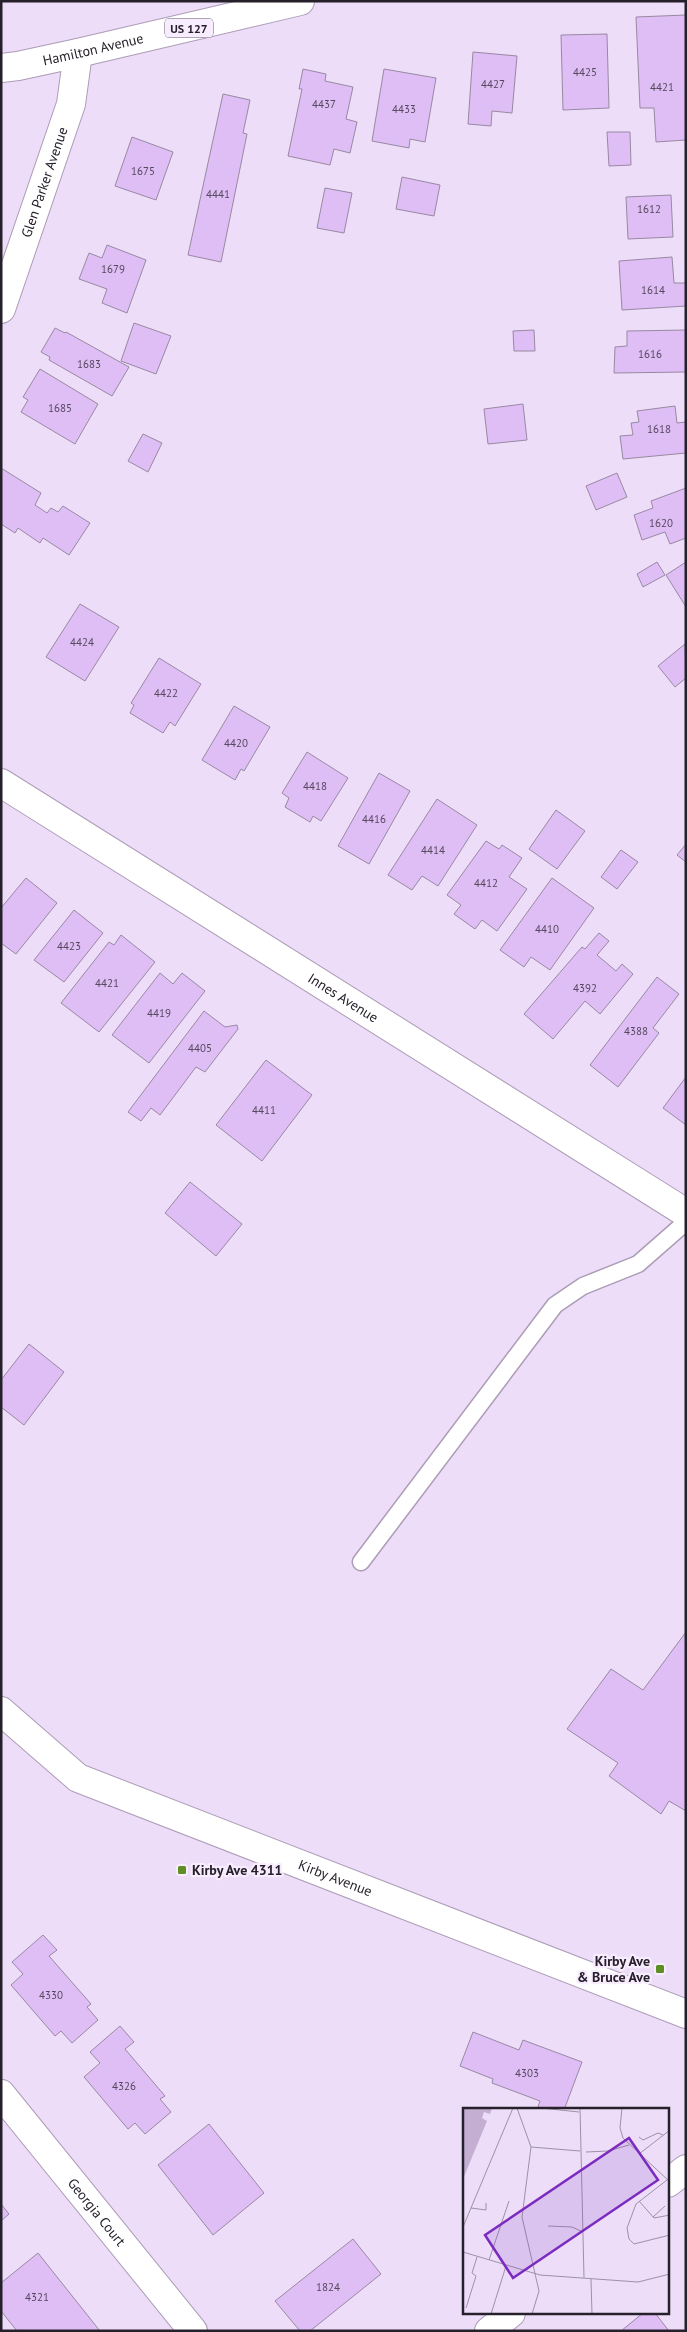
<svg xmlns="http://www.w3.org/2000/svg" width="687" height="2332" font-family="'PT Sans',sans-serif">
<rect width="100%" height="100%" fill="#edddf9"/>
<g fill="#dfbef5" stroke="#9889a2">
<polygon points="686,15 686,140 656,142 654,108 640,108 636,17"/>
<polygon points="607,34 609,108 563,110 561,35"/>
<polygon points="473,52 517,56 512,113 492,111 491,126 468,124"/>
<polygon points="303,69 326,74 325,81 353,87 346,119 357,122 350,153 334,149 330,165 288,156 302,89 299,89"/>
<polygon points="384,69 436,78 425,142 410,139 409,148 372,141"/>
<polygon points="223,94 250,100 243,133 247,134 221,262 188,255"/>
<polygon points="607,132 630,132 631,165 609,166"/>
<polygon points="132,137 173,152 156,200 115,186"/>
<polygon points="402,177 440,185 434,216 396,209"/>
<polygon points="325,188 352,193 344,233 317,228"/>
<polygon points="671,195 673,237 628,239 626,197"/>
<polygon points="107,245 146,260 127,313 102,303 107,289 79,279 89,253 102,258"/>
<polygon points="672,257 674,283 686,283 686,306 622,310 619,261"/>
<polygon points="134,323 171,336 156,374 121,361"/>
<polygon points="55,328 65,333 66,332 129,367 112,396 49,360 50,357 41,352"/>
<polygon points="534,330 535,351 514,351 513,331"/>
<polygon points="686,330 686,372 614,373 615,347 627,346 627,331"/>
<polygon points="40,369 98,404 75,444 21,412 28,400 23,397"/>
<polygon points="523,404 527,440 488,444 484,409"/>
<polygon points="675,406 677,423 686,422 686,453 623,459 620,436 633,435 631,423 639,422 637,411"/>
<polygon points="143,434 162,443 148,472 128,461"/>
<polygon points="1,468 41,493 35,505 47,513 51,508 58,512 63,506 90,523 69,555 43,538 40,543 18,528 15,533 1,524"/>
<polygon points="617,473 627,497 596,510 586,486"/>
<polygon points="686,488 686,538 670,544 665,532 642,540 634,515 653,508 651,501"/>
<polygon points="657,562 665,575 643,587 637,574"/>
<polygon points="686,562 686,607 666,575"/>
<polygon points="80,604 119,627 85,681 46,657"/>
<polygon points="685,644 686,678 675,687 658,666"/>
<polygon points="159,658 201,684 175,726 170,722 163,733 130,713 134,705 131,703"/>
<polygon points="234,706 270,727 244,771 241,769 235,780 202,760"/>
<polygon points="307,752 348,778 321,821 313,816 310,822 285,807 289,798 282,793"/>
<polygon points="379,773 410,791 369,864 338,846"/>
<polygon points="437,799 477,825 438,886 422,876 412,890 388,875"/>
<polygon points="556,810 585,831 557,869 529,849"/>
<polygon points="486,841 499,849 502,845 522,858 509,877 527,889 497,931 482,920 475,929 454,914 461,905 447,895"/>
<polygon points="686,844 686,862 677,855"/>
<polygon points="621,850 638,862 617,889 601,877"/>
<polygon points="26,878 57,903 16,954 1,943 1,908"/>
<polygon points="552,878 594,908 550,970 531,957 524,967 500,950"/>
<polygon points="74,910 103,933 64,982 34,960"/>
<polygon points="599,933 609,941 597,955 616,971 622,964 633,974 600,1014 585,1001 553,1039 524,1014 582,947 585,949"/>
<polygon points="121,935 155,962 99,1032 61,1003 109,942 114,945"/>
<polygon points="160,973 173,984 182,973 205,991 149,1063 112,1035"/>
<polygon points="657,977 679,994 653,1028 659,1033 618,1087 590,1065"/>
<polygon points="204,1011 225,1027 237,1025 238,1029 205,1072 196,1067 160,1115 151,1108 141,1121 128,1112"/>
<polygon points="266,1060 312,1095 262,1161 216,1125"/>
<polygon points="686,1077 686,1125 663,1108"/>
<polygon points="190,1182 242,1224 216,1256 165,1213"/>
<polygon points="29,1344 64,1372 24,1425 1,1407 1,1380"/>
<polygon points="686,1632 686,1811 669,1801 661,1814 609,1776 618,1763 567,1729 611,1669 643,1690"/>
<polygon points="43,1935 57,1950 49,1956 91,2004 87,2007 98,2020 72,2043 61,2031 55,2036 11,1985 23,1974 12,1962"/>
<polygon points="120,2026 134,2042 125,2049 165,2096 160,2099 171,2112 145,2134 135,2123 128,2129 84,2077 100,2063 90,2052"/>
<polygon points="473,2032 519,2050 523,2040 582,2062 564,2110 537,2110 540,2101 492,2083 493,2079 460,2066"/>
<polygon points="209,2124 264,2193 213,2235 158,2165"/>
<polygon points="1,2204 9,2214 1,2221"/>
<polygon points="353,2239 381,2274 310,2331 300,2331 275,2301"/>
<polygon points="38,2253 100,2331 17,2331 1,2311 1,2283"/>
<polygon points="643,2313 655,2313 669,2331 621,2331"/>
</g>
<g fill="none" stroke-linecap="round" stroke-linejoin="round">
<defs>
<polyline id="service" points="361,1562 555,1305 583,1286 638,1264 686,1222"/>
<g id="minor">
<path id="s1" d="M1 309 71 104 78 53"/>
<path id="s2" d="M1 783 686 1213"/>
<path id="s3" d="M1 2094 193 2331"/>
<polyline points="668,2183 686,2169"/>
<polyline points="489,2331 511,2313"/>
</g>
<g id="tertiary">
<path id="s4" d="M1 1711 78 1778 686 2014"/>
</g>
<g id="primary">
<path id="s5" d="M1 68 18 66 78 53 300 1"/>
</g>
</defs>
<use href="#service" stroke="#ac9cb6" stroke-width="19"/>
<use href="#minor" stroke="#ac9cb6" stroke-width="30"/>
<use href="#tertiary" stroke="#ac9cb6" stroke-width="30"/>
<use href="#primary" stroke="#ac9cb6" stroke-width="30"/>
<use href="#service" stroke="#fff" stroke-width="16"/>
<use href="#minor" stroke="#fff" stroke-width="28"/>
<use href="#tertiary" stroke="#fff" stroke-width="28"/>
<use href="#primary" stroke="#fff" stroke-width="28"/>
</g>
<g fill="#5c8e24" stroke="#f7edfe" stroke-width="2">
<rect x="177" y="1865" width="10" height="10" rx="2.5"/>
<rect x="655" y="1964" width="10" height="10" rx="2.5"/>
</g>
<g text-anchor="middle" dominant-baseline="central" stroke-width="4.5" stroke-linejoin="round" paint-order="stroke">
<g font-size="11" fill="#54485d">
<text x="585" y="72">4425</text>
<text x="493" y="84">4427</text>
<text x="662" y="87">4421</text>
<text x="324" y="104">4437</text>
<text x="404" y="109">4433</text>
<text x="143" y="171">1675</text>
<text x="218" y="194">4441</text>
<text x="649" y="209">1612</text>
<text x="113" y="269">1679</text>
<text x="653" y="290">1614</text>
<text x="650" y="354">1616</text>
<text x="89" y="364">1683</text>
<text x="60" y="408">1685</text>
<text x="659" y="429">1618</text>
<text x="661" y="523">1620</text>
<text x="82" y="642">4424</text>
<text x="166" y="693">4422</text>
<text x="236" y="743">4420</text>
<text x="315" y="786">4418</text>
<text x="374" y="819">4416</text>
<text x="433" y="850">4414</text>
<text x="486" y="883">4412</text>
<text x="547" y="929">4410</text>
<text x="69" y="946">4423</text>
<text x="107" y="983">4421</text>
<text x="585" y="988">4392</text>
<text x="159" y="1013">4419</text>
<text x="636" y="1031">4388</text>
<text x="200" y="1048">4405</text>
<text x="264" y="1110">4411</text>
<text x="51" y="1995">4330</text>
<text x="527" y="2073">4303</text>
<text x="124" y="2086">4326</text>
<text x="328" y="2287">1824</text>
<text x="37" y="2297">4321</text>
</g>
<rect fill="#f7edfe" stroke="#655e6a" stroke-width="1" x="165" y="18.5" width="48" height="19" rx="4"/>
<g font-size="12" font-weight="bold" fill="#26202a">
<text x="189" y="28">US 127</text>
</g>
<g font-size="14" fill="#26202a" stroke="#f7edfe">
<text stroke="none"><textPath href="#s5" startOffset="94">Hamilton Avenue</textPath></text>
<text stroke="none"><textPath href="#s1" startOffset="134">Glen Parker Avenue</textPath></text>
<text stroke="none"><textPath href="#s2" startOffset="404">Innes Avenue</textPath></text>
<text stroke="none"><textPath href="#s4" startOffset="378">Kirby Avenue</textPath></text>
<text stroke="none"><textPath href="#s3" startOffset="152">Georgia Court</textPath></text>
</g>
<g font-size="14" font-weight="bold" fill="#26202a" stroke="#f7edfe" text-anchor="start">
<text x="192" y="1870">Kirby Ave 4311</text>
<text x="650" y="1961" text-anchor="end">Kirby Ave<tspan x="650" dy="16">&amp; Bruce Ave</tspan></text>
</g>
</g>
<g transform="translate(463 2108)">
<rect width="206" height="206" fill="#edddf9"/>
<path d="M0 0H29L27 6 21 4 19 10 24 13 0 71Z" fill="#c4afd3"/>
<path fill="none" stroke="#9d91a6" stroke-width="1" d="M54 0 68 39 59 109 76 183 69 206M78 0 116 4M117 0 121 170M159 0 157 20 160 30 207 74M176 29 180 32 195 25 200 27M68 39 117 43M123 44 145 43 166 37M176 46 207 22M204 72 173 96 164 120 166 131 171 136 207 127M176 93 191 110 207 107M8 100 23 102V95M190 109 202 98M85 118 109 119 120 124M0 119 50 0M0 144 77 167 175 174 207 166M26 152 46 93M128 171 129 206M3 200 13 168 9 165 14 149M28 206 43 158"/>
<path fill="#7b2cbf" fill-opacity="0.15" stroke="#7b2cbf" stroke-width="2.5" d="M166 30 195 72 50 170 22 127Z"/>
<rect width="206" height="206" fill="none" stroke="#26202a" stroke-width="2.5"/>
</g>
<rect width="687" height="2332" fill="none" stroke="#26202a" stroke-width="5"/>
</svg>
